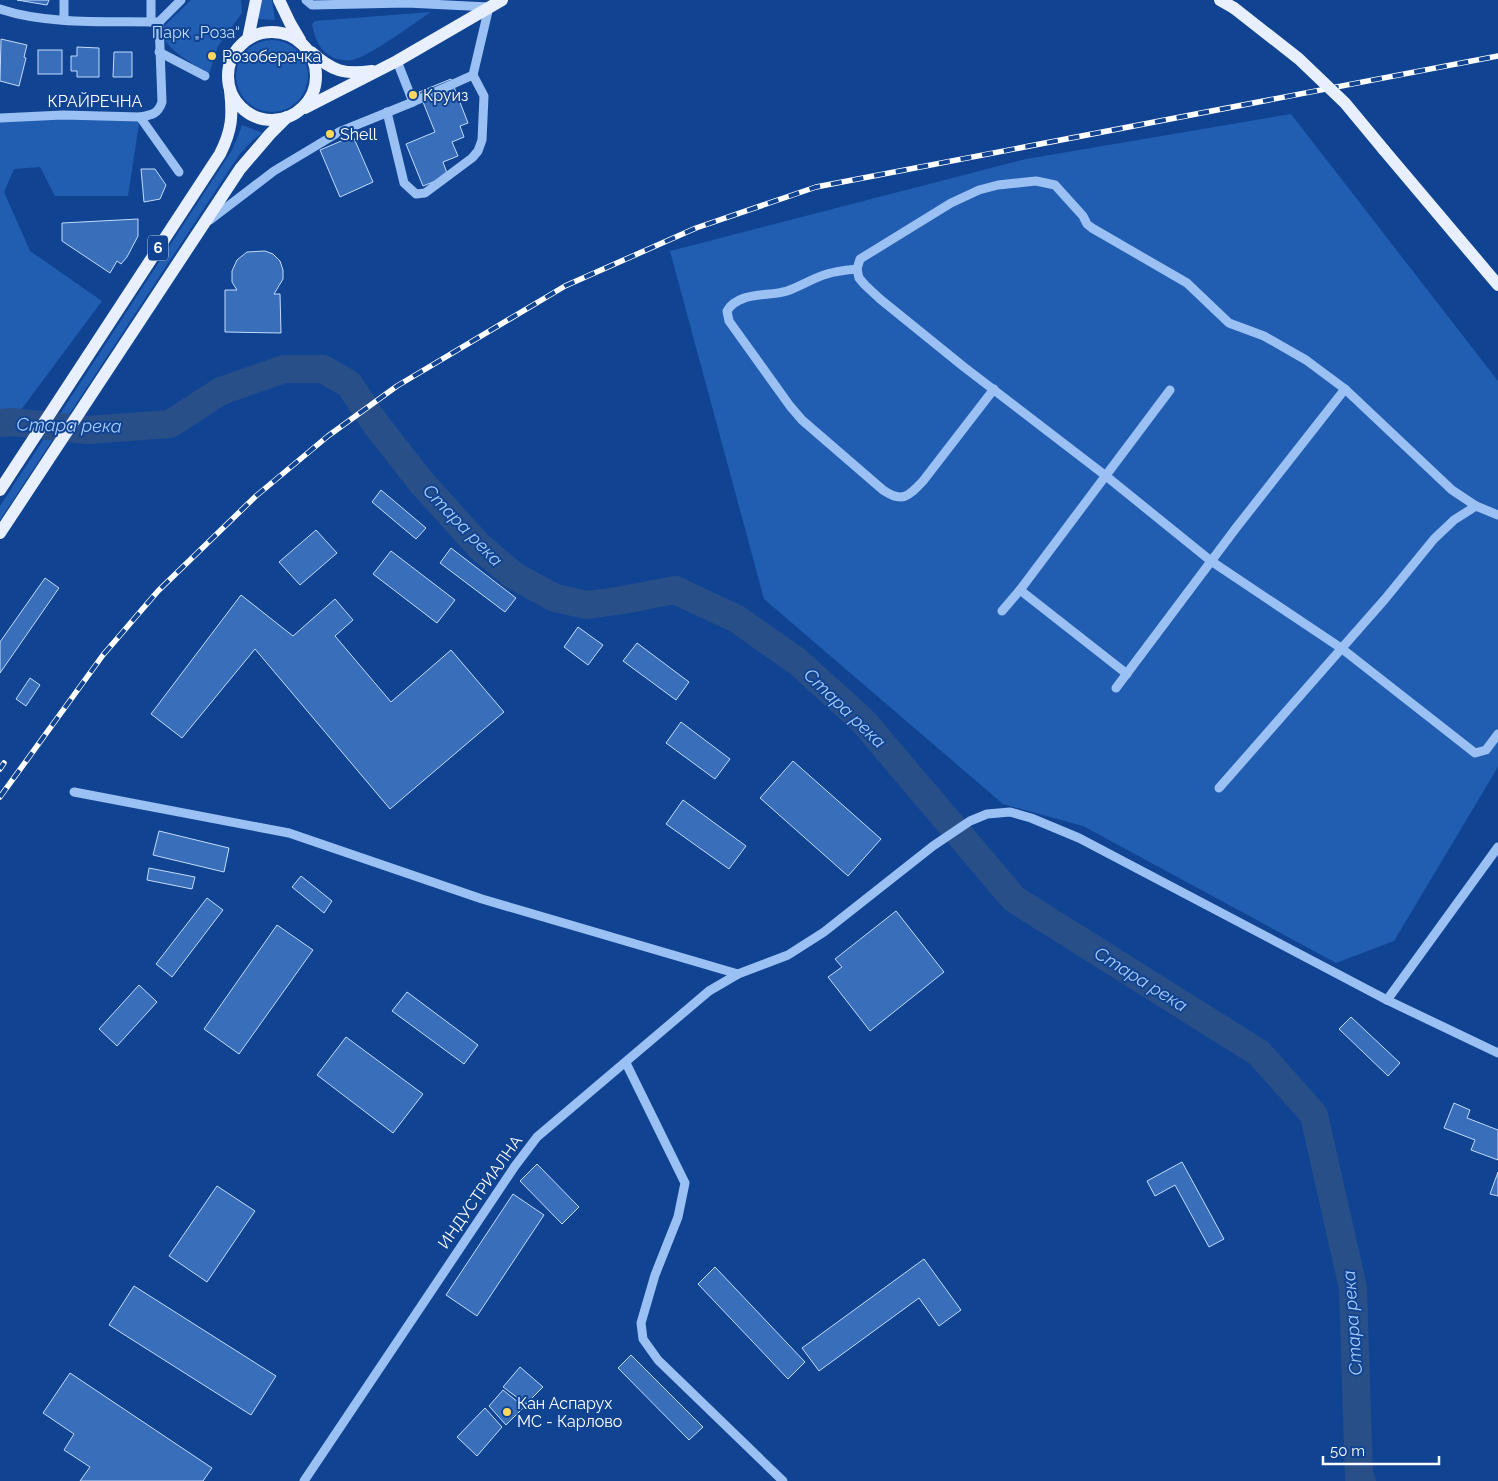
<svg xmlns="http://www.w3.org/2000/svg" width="1498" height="1481" font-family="Raleway,sans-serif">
<rect width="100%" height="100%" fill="#104492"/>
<g fill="#215db1">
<path d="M191 0H241L242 13 218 46 209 74C192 63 170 52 161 34L165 25Z"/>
<polygon points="262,0 272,0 275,20 258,19"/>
<path d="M431 12C414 23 369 57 352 60 348 61 341 60 337 59 319 52 316 41 312 24L315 21Z"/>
<circle cx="272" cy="76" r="36"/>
<polygon points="1291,114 1498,381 1498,767 1394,941 1336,963 1083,826 1003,804 764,599 670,251 1026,159"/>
<polygon points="140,117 128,196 55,196 40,167 14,169 4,192 30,251 102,301 12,422 0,423 0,118"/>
<polygon points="242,125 263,133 254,139 239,155 0,520 0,506 232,150 238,136"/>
</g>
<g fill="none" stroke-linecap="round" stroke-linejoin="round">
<polyline stroke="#294f89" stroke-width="28" points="0,423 12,422 88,430 170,424 221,391 284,369 323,369 349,384 375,423 422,483 479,546 513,575 555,598 587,605 623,600 675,590 737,619 798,662 863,721 1014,899 1259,1053 1314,1115 1353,1288 1359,1477 1362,1481"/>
</g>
<g fill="#386eba" stroke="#c3dbfe">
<polygon points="17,0 49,0 47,5"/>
<polygon points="1,39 27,45 24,57 26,58 19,86 0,81"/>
<polygon points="77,47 99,48 99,77 77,77 77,71 71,71 71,56 77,56"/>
<rect x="38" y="50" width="24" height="24"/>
<polygon points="114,52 132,52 132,77 113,77"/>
<polygon points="451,79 468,123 460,126 464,137 452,142 458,156 443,162 448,176 423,186 406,144 435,132 419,92"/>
<polygon points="353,136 373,182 340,197 320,150"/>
<polygon points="141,169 155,169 166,185 160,199 144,202"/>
<polygon points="138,219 138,236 127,257 121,264 117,261 110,273 62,241 62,223"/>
<polygon points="265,251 273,254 280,261 283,270 283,279 274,294 280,294 281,333 225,332 225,290 237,290 232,282 232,271 237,260 247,252"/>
<polygon points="381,490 426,528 416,539 372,502"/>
<polygon points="316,530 337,553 300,585 279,562"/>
<polygon points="451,548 516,598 505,612 440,563"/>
<polygon points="391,551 455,600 437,623 373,574"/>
<polygon points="45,578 59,588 0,673 0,642"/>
<polygon points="241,595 293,636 335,599 353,620 335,636 391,702 451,650 504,712 390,809 255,649 182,738 151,714"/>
<polygon points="578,627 603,645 588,665 564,647"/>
<polygon points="637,643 689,682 676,700 623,661"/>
<polygon points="30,678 40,685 26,706 16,699"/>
<polygon points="681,722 730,759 715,779 666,743"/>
<polygon points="793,761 881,839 848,876 760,798"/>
<polygon points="683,800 746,846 729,869 666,824"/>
<polygon points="159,831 229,848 224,872 153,855"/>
<polygon points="149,868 195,877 192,889 147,880"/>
<polygon points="301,876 332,901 324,913 292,887"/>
<polygon points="207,898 223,910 172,977 156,964"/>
<polygon points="896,911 944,972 870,1031 828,977 842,967 835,959"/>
<polygon points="277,925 313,950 239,1054 204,1029"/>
<polygon points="139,985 157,1002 117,1046 99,1029"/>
<polygon points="407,992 478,1045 464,1064 392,1011"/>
<polygon points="1351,1017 1400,1063 1388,1076 1339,1029"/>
<polygon points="346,1037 423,1094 393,1133 317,1075"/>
<polygon points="1454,1103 1470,1110 1467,1118 1498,1130 1498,1160 1471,1150 1475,1140 1444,1128"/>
<polygon points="1182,1162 1224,1239 1209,1247 1175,1185 1155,1196 1147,1181"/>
<polygon points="537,1164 579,1207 562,1224 520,1181"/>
<polygon points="1498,1172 1498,1196 1490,1194"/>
<polygon points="217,1186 255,1211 207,1282 169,1256"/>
<polygon points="513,1194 544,1215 477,1316 446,1295"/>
<polygon points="924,1259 961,1310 939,1326 919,1298 819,1371 802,1348"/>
<polygon points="715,1267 805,1362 788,1379 698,1284"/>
<polygon points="134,1286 276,1376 251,1415 109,1325"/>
<polygon points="631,1355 703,1427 689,1440 618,1368"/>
<polygon points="520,1367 543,1387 526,1404 503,1387"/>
<polygon points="70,1373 212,1468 203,1481 80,1481 90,1467 64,1450 74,1434 43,1413"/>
<polygon points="503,1390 524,1407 506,1425 489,1406"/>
<polygon points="485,1408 502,1427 477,1456 457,1437"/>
</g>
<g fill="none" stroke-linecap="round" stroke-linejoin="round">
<g stroke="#9bc0f3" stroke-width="9">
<polyline points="151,0 151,22"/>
<polyline points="306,0 312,5 407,3 489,7 473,75 413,102 397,61"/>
<path d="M0 9C47 25 109 21 159 22L181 0"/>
<polyline points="64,20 64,0"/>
<polyline points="159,52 205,76"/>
<polyline points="387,112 404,183 416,194 425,193 472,158 478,151 482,140 484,96 473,75"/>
<polyline points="140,117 179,172"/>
<path d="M0 118 63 115 140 117C152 115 158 114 162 102L159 22"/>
<polyline points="210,220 274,171 339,132 413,102"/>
<path d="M857 269C847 270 836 271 827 274 813 278 801 286 787 291 768 297 739 291 727 311L729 321 790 406 802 420 883 490C902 503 908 497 923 481L994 389"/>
<polyline points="1498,515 1476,506 1452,490 1345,389 1306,360 1264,336 1229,323 1187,283 1092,228 1087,224 1083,216 1055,185 1036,181 998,185 979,190 951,203 860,259 857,269 859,278 865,285 880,299 964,367 1106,476 1211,561 1341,648 1475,753 1486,750 1498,734"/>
<polyline points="1020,590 1127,674"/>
<polyline points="1002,611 1020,590 1170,390"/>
<polyline points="1116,688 1236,528 1345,389"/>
<polyline points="1219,788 1385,599 1434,539 1454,520 1476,506"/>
<polyline points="74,792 289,833 482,899 738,974"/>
<polyline points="1387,1000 1498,847"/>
<polyline points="626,1063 685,1183 678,1217 655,1275 641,1323 643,1339 658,1360 783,1481"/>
<polyline points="304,1481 515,1166 537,1137 709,991 738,974 788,955 824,932 933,846 970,821 987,814 1010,812 1031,818 1079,838 1387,1000 1498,1053"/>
</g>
<g stroke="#e8f0ff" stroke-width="12">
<polyline points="279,0 290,23 300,40"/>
<polyline points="1220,0 1234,8"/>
<circle cx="272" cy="76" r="44"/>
<polyline points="248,39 256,0"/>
<path d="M311 52C332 71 344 75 372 71"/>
<polyline points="305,108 397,61 502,0"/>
<polyline points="1384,150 1498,285"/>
<path d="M0 490 220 154C232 130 233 116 230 90"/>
<polyline points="0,533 240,169 270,134 287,117"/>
</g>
<defs>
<g id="rail">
<polyline points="0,769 4,763"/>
<polyline points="0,797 103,655 158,591 256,496 328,436 397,386 565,286 696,228 816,187 1498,56"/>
</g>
</defs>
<use href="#rail" stroke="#fff" stroke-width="5.5"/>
<use href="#rail" stroke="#104492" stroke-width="4" stroke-dasharray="11" stroke-linecap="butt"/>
<polyline stroke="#e8f0ff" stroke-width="12" points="1234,8 1299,59 1345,103 1384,150"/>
</g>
<g fill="#ffd75e" stroke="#104492" stroke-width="2">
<circle cx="212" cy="56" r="5"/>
<circle cx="413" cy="95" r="5"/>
<circle cx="330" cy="134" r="5"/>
<circle cx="507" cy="1412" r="5"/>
</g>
<g text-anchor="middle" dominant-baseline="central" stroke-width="4" stroke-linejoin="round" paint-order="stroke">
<rect fill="#104492" stroke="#b7c7de" stroke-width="1" x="148" y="235.5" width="20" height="25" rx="4"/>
<g font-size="15" font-weight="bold" fill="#fff">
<text x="158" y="248">6</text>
</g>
<g font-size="16" fill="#c3dbfe" stroke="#104492">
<text x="196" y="32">Парк „Роза“</text>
</g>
<g font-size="16" fill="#fff" stroke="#104492" text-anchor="start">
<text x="222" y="56">Розоберачка</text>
<text x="423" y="95">Круиз</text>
<text x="340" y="134">Shell</text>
<text x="517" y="1403">Кан Аспарух<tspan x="517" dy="18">МС - Карлово</tspan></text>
</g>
<g font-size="16" fill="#fff" stroke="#104492">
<text x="95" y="101">КРАЙРЕЧНА</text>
<text transform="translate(480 1192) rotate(-55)">ИНДУСТРИАЛНА</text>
</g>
<g font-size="18" font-style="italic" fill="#a7cafa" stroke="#104492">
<text transform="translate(69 425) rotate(1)">Стара река</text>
<text transform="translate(463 525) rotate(46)">Стара река</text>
<text transform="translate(845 708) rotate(44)">Стара река</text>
<text transform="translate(1141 979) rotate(32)">Стара река</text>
<text transform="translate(1352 1323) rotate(-94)">Стара река</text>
</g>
</g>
<path d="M1323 1456v8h116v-8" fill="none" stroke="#ffffff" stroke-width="2.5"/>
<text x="1330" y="1456" font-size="15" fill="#ffffff" stroke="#104492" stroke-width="4" paint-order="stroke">50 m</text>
</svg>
